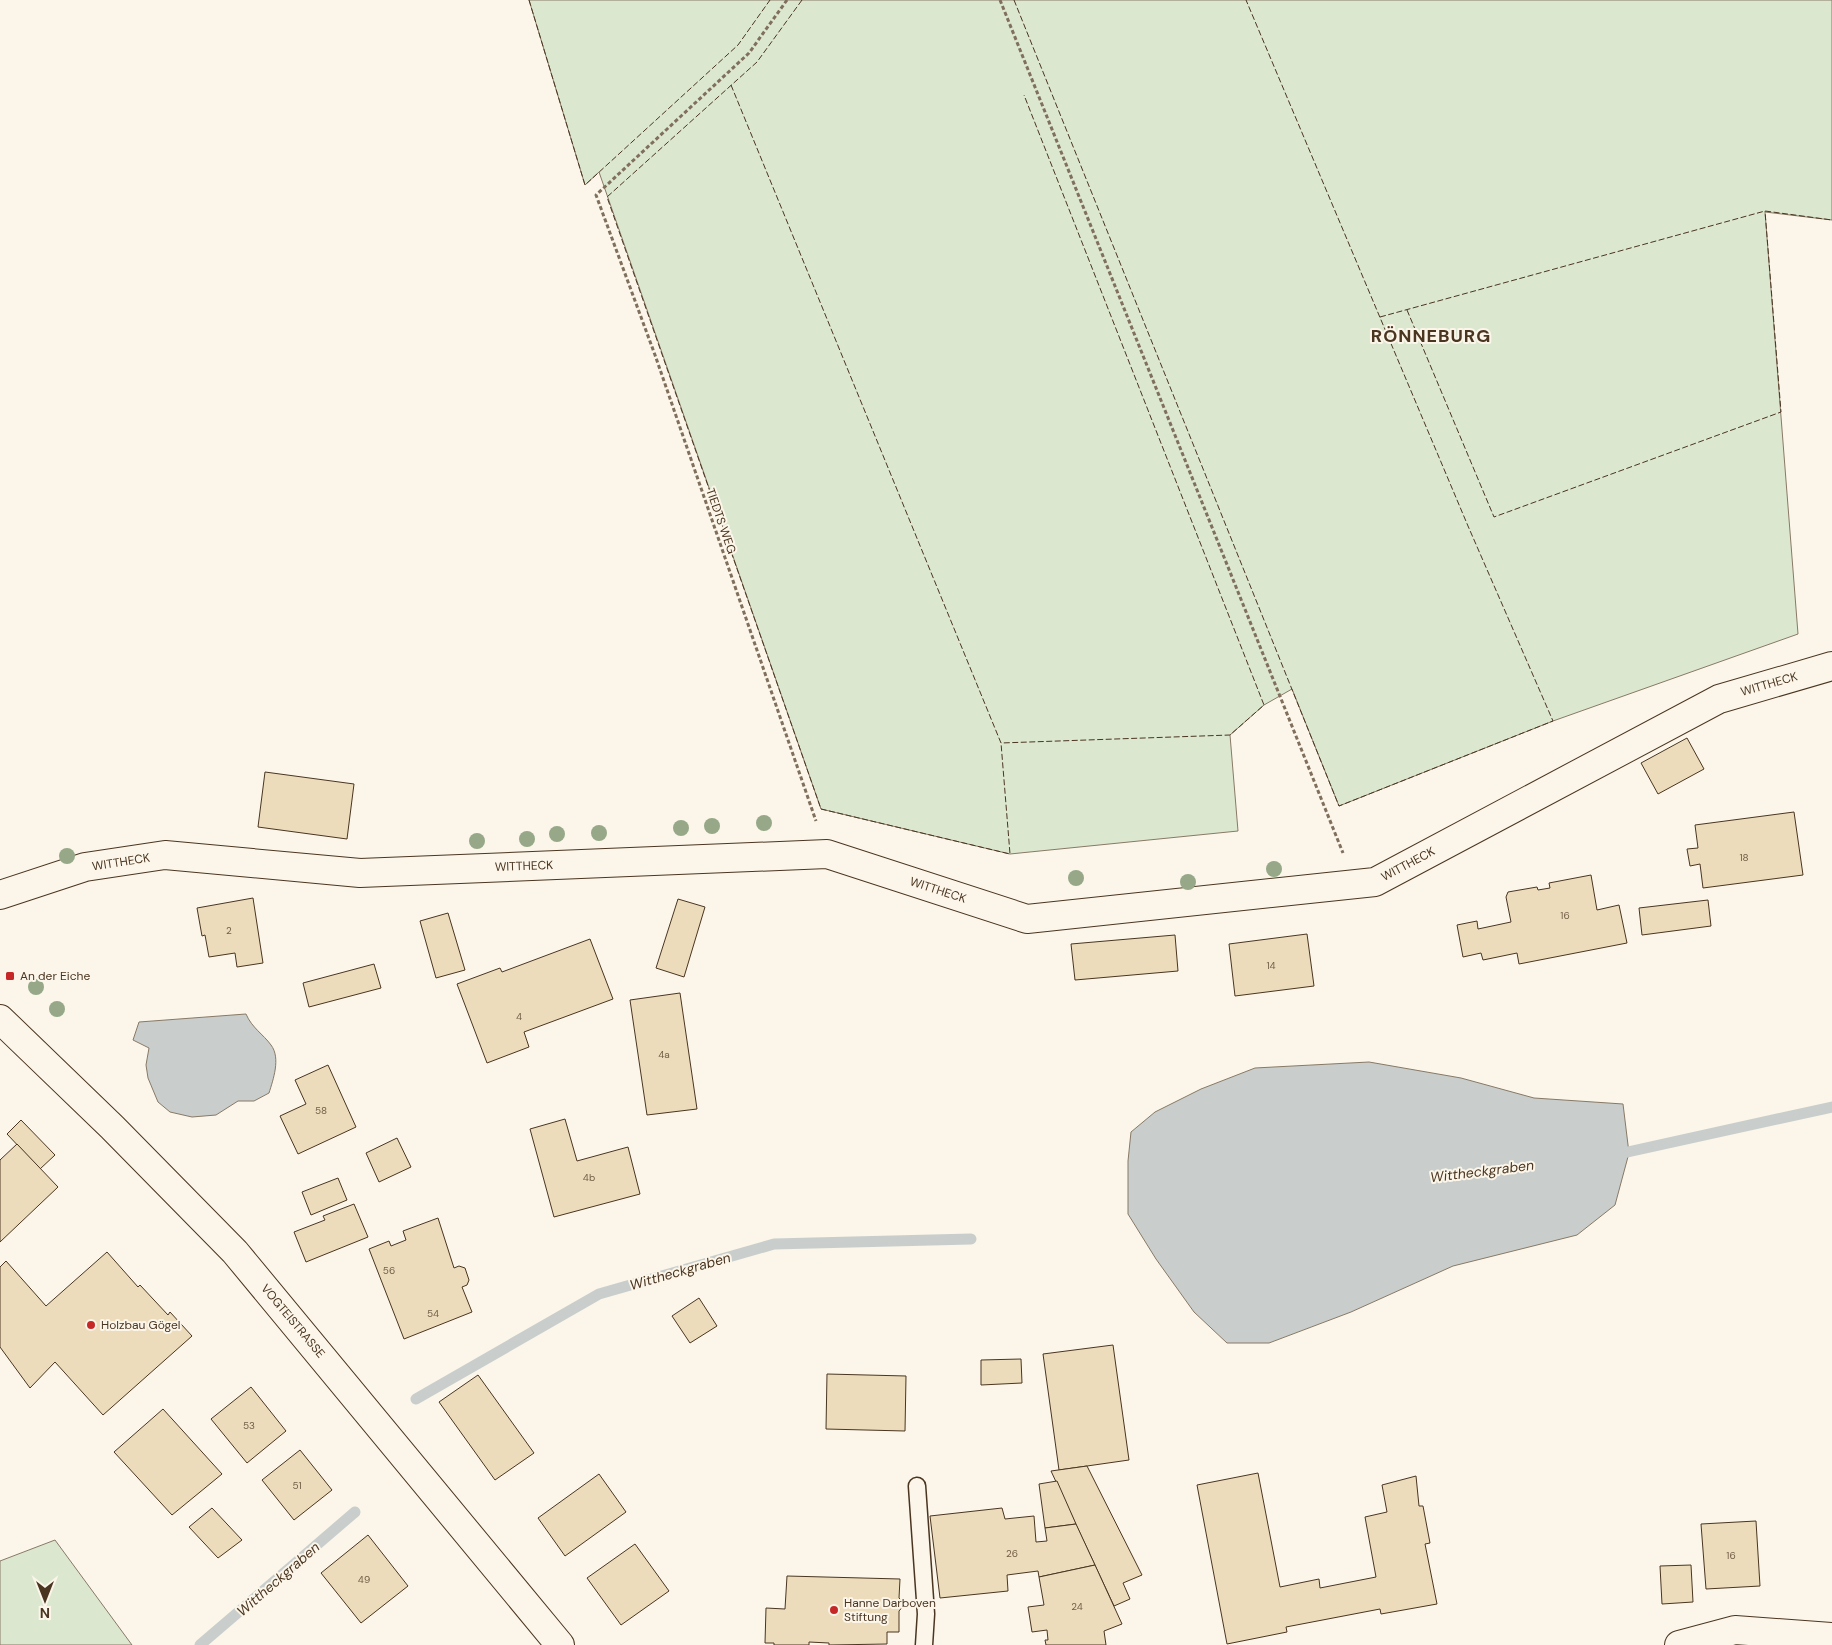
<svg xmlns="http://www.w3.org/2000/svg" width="1832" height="1645" font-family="'DM Sans',sans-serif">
<rect width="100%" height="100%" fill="#fbf6e9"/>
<g fill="#dce7d0" stroke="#887966">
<polygon points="529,0 1832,0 1832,220 1765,212 1798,634 1553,721 1339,806 1292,689 1264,705 1230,735 1238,831 1010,854 821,809 599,172 585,185"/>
<polygon points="55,1540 132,1645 0,1645 0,1561"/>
</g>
<g fill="#c9cecd" stroke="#887966">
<path d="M246 1014C252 1028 263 1034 271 1045 281 1058 273 1080 269 1093L254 1101H238L216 1115 192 1117 170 1112 158 1102 148 1078 146 1065 149 1048 133 1040 139 1022Z"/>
<polygon points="1369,1062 1461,1078 1534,1098 1623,1104 1629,1153 1615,1205 1577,1235 1453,1266 1351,1312 1269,1343 1227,1343 1194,1312 1156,1259 1128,1214 1128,1161 1131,1132 1155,1112 1201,1089 1255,1068"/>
</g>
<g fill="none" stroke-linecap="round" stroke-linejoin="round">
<g stroke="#c9cecd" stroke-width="11">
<polyline points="1614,1155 1832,1107"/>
<polyline points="416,1399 599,1294 774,1244 971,1239"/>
<polyline points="200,1645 355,1512"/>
</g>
</g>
<g fill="#ecdcbc" stroke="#4a3520">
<polygon points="1687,738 1704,769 1658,794 1641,763"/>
<polygon points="265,772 354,784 347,839 258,827"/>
<polygon points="1794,812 1803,875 1703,888 1700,864 1690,866 1687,849 1698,848 1695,825"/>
<polygon points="1591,875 1597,910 1619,905 1627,943 1519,964 1517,953 1483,960 1481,953 1463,957 1457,925 1477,921 1478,929 1511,922 1506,897 1508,892 1537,887 1538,890 1550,888 1549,883"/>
<polygon points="253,898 263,963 237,967 235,953 209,957 205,935 202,936 197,908"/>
<polygon points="678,899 705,907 684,977 656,968"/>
<polygon points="1708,900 1711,926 1642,935 1639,908"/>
<polygon points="448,913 465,970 436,978 420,921"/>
<polygon points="1307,934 1314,986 1235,996 1229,944"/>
<polygon points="1175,935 1178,971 1075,980 1071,944"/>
<polygon points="590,939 613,999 524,1032 529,1047 487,1063 457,984 500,968 502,972"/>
<polygon points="374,964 381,988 309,1007 303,983"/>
<polygon points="680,993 697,1109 647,1115 630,1000"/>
<polygon points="328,1065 356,1127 298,1154 280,1116 306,1104 295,1080"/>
<polygon points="565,1119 577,1161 628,1147 640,1194 554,1217 530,1129"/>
<polygon points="21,1120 55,1155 40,1169 7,1134"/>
<polygon points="397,1138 411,1167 379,1182 366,1153"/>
<polygon points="17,1144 58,1187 0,1242 0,1160"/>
<polygon points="338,1178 347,1200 311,1215 302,1192"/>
<polygon points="354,1204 368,1237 306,1262 294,1232 325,1220 323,1216"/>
<polygon points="438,1218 454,1268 459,1266 465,1268 469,1280 467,1285 462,1287 472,1312 404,1339 369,1249 389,1241 391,1246 406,1240 403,1231"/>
<polygon points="107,1252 138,1287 140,1285 168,1315 170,1312 192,1336 103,1415 55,1362 30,1388 0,1347 0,1267 6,1261 46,1306"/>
<polygon points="699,1298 717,1326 690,1343 672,1316"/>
<polygon points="1113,1345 1129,1460 1059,1470 1043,1354"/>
<polygon points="1021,1359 1022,1383 981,1385 981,1360"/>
<polygon points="827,1374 906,1376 905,1431 826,1429"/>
<polygon points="478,1375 534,1453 495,1480 439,1402"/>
<polygon points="251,1387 286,1431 247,1463 211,1419"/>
<polygon points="163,1409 222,1474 172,1515 114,1452"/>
<polygon points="300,1450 332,1490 294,1520 262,1480"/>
<polygon points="1087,1466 1142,1575 1123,1583 1130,1599 1114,1606 1051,1471"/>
<polygon points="1258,1473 1280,1587 1319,1579 1320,1588 1376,1577 1365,1517 1387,1512 1382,1485 1416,1476 1419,1506 1423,1506 1430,1543 1425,1544 1437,1604 1381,1614 1380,1609 1286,1627 1287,1632 1227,1644 1197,1485"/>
<polygon points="599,1474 626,1512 565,1556 538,1518"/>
<polygon points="1057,1481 1076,1524 1045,1528 1039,1484"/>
<polygon points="212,1508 242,1540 218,1558 189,1527"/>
<polygon points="1002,1508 1005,1519 1034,1516 1036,1542 1047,1541 1045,1528 1076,1524 1095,1565 1039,1577 1038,1571 1007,1575 1008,1591 940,1598 930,1516"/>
<polygon points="1756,1521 1760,1586 1706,1589 1701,1524"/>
<polygon points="368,1535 408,1586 361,1623 321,1573"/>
<polygon points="635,1544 669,1591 621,1625 587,1578"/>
<polygon points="1095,1565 1122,1624 1104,1631 1106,1645 1046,1645 1045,1640 1048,1640 1047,1630 1032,1632 1028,1607 1044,1605 1039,1577"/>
<polygon points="1691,1565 1693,1602 1662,1604 1660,1566"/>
<polygon points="787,1576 900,1579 899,1598 905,1604 899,1611 899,1632 887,1632 887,1644 829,1645 829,1643 809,1642 809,1645 774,1645 774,1643 765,1643 766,1608 785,1609"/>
</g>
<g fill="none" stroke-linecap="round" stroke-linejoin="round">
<defs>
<polyline id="service" points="917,1486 926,1614 924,1645"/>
<g id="minor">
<polyline points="0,895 85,867 165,855 360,873 827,854 1027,919 1375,882 1719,699 1832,666"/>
<polyline points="1679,1645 1735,1630 1832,1637"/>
</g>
<polyline id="tertiary" points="0,1019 112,1127 235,1252 560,1645"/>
</defs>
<use href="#service" stroke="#4a3520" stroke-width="19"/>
<use href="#minor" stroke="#4a3520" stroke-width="30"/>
<use href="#tertiary" stroke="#4a3520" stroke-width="30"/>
<g stroke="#7f6f5c" stroke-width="3" stroke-dasharray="4 2.5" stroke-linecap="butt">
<polyline points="787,0 749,53 596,195 655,355 816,821"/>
<polyline points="1000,0 1343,853"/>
</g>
<use href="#service" stroke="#fbf6e9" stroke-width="16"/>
<use href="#minor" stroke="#fbf6e9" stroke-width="28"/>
<use href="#tertiary" stroke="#fbf6e9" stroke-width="28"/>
<g stroke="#4a3520" stroke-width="1" stroke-dasharray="6 2.5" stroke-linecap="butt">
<polyline points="529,0 585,185 738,45 770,0"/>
<polyline points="802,0 757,62 607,197 821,809 1010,854 1001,743"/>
<polyline points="1014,0 1339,806 1553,721 1468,526 1246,0"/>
<polyline points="731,85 1001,743 1230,735 1264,705 1024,95"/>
<polyline points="1407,310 1494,517 1781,412 1765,211"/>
<polyline points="1380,317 1765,211 1832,220"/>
</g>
</g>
<g fill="#96a887">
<circle cx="764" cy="823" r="8"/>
<circle cx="712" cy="826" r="8"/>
<circle cx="681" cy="828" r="8"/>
<circle cx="599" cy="833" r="8"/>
<circle cx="557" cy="834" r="8"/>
<circle cx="527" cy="839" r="8"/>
<circle cx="477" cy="841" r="8"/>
<circle cx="67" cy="856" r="8"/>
<circle cx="1274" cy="869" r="8"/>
<circle cx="1076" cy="878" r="8"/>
<circle cx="1188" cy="882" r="8"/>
<circle cx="36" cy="987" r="8"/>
<circle cx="57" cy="1009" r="8"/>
</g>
<g fill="#c62828" stroke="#fbf6e9" stroke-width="2">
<rect x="5" y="971" width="10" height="10" rx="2.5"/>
<circle cx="91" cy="1325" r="5"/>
<circle cx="834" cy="1610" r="5"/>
</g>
<g text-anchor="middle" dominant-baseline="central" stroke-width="4" stroke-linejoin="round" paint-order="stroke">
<g font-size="10" fill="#725f47">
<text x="1744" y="857">18</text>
<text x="1565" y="915">16</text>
<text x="229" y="930">2</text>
<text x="1271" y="965">14</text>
<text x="519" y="1016">4</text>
<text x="664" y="1054">4a</text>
<text x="321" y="1110">58</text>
<text x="589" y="1177">4b</text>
<text x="389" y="1270">56</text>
<text x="433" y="1313">54</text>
<text x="249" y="1425">53</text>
<text x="297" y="1485">51</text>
<text x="1012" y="1553">26</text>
<text x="1731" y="1555">16</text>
<text x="364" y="1579">49</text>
<text x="1077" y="1606">24</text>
</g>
<g font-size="12" fill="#4a3520" stroke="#fbf6e9">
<text transform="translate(721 521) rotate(71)">TIEDTS WEG</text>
<text transform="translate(1769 684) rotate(-16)">WITTHECK</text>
<text transform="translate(121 862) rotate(-9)">WITTHECK</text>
<text transform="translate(1408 864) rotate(-28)">WITTHECK</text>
<text transform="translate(524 866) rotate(-2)">WITTHECK</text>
<text transform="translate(938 890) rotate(18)">WITTHECK</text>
<text transform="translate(293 1321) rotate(50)">VOGTEISTRASSE</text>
</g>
<g font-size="12" fill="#4a3520" stroke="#fbf6e9" text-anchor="start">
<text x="20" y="976">An der Eiche</text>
<text x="101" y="1325">Holzbau Gögel</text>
<text x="844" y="1603">Hanne Darboven<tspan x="844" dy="14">Stiftung</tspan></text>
</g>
<g font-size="14" font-style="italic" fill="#4a3520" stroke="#fbf6e9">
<text transform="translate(1482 1171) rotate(-7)">Wittheckgraben</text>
<text transform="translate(680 1271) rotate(-16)">Wittheckgraben</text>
<text transform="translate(278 1579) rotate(-41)">Wittheckgraben</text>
</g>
<g font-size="18" font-weight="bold" letter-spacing="1" fill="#4a3520" stroke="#fbf6e9">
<text x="1431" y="336">RÖNNEBURG</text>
</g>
</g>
<g transform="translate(45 1600) rotate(180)" stroke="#fbf6e9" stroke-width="4" paint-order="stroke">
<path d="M0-4L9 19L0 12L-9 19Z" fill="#4a3520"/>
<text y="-8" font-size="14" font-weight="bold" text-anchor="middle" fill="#4a3520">N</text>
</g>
</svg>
